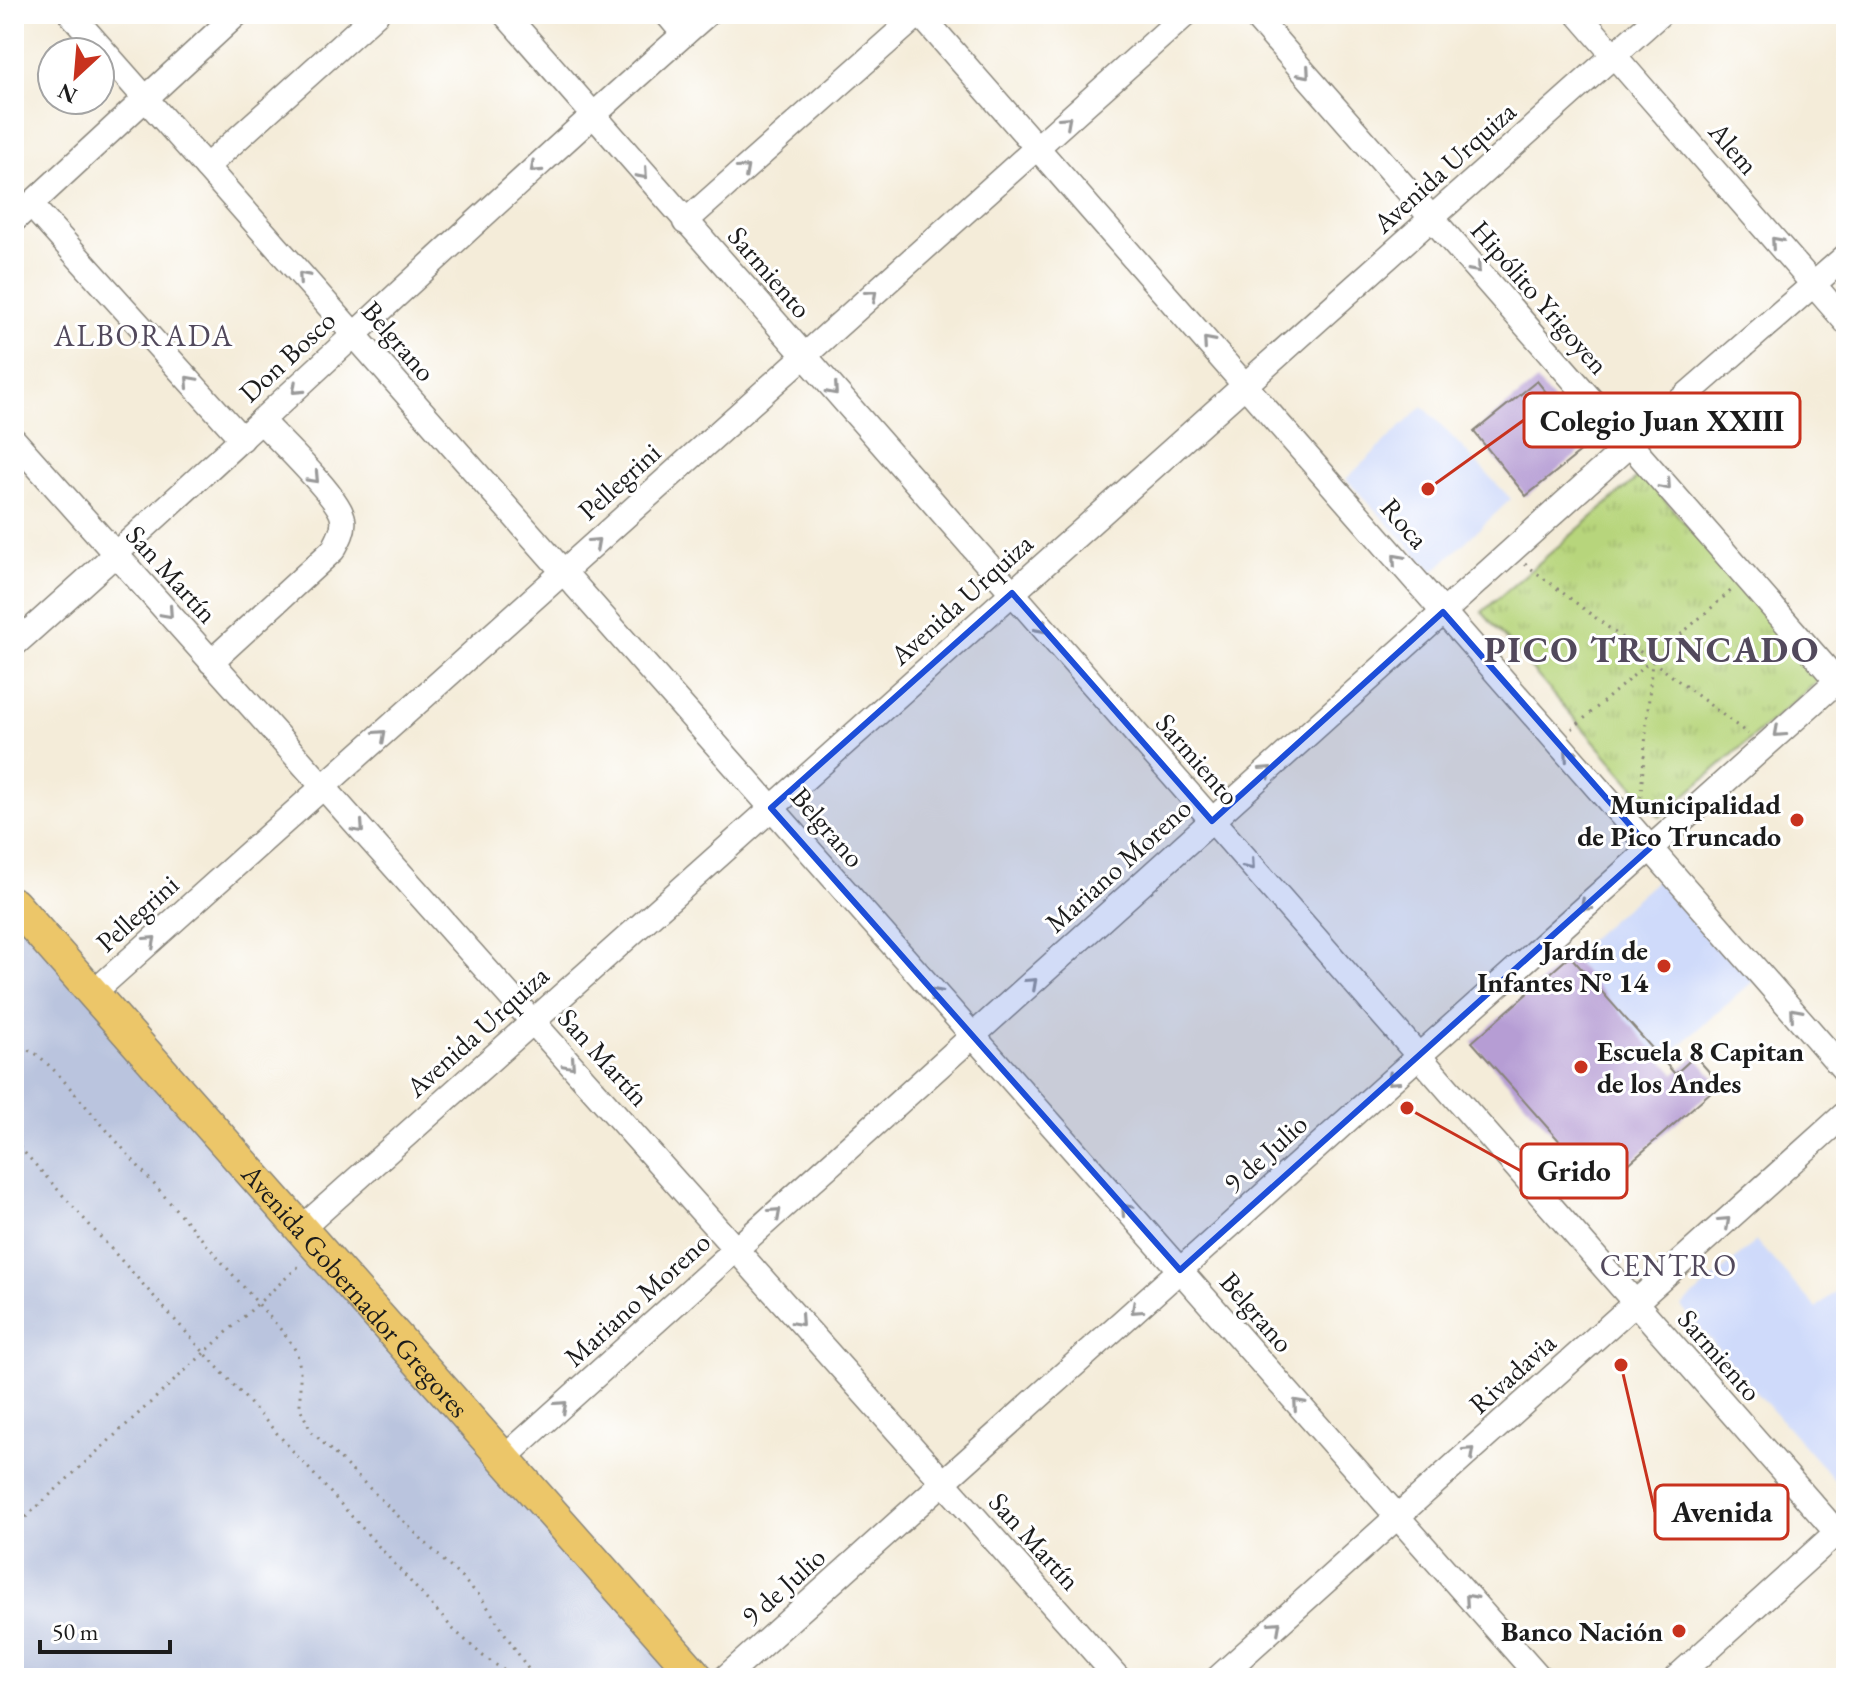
<svg xmlns="http://www.w3.org/2000/svg" width="1860" height="1692" font-family="'EB Garamond',serif">
<defs>
<pattern id="grass-tufts" width="24" height="20" patternUnits="userSpaceOnUse" patternTransform="scale(2)"><rect width="24" height="20" fill="#b7d57b"/><path d="M3 7l-1-3M5 7V3M7 7l1-3M15 17l-1-3M17 17v-4M19 17l1-3" fill="none" stroke="#9db66a"/></pattern>
</defs>
<rect width="100%" height="100%" fill="#fff"/>
<filter id="ink" filterUnits="userSpaceOnUse"><feTurbulence type="fractalNoise" baseFrequency=".0125" numOctaves="2"/><feDisplacementMap in="SourceGraphic" scale="16" xChannelSelector="R" yChannelSelector="G"/><feConvolveMatrix kernelMatrix="1 2 1 2 8 2 1 2 1" color-interpolation-filters="sRGB"/></filter>
<filter id="wash" filterUnits="userSpaceOnUse"><feTurbulence type="fractalNoise" baseFrequency=".006" numOctaves="4" result="noise"/><feDisplacementMap in="SourceGraphic" scale="32" xChannelSelector="R" yChannelSelector="G"/><feGaussianBlur stdDeviation="1.8" result="paint"/><feColorMatrix in="noise" values="0 0 0 0 0 0 0 0 0 0 0 0 0 0 0 0 0 1.4 0 .05"/><feComposite in="paint" operator="in"/></filter>
<g filter="url(#wash)">
<rect width="100%" height="100%" fill="#f4ecd9"/>
<g fill="#cfdafa">
<polygon points="1423,406 1511,499 1433,572 1346,479"/>
<polygon points="1666,872 1758,977 1662,1061 1570,956"/>
<polygon points="1756,1241 1816,1308 1844,1284 1846,1287 1846,1493 1681,1307"/>
</g>
<polygon fill="#bac4de" points="14,904 698,1678 14,1678"/>
<polygon fill="url(#grass-tufts)" stroke="#6a784c" stroke-width="2" points="1642,474 1820,679 1660,817 1482,612"/>
<g id="blocks">
<g fill="#b69dd4">
<polygon points="1537,381 1589,445 1526,496 1474,432"/>
<polygon points="1570,956 1675,1074 1695,1056 1720,1084 1601,1188 1472,1042"/>
</g>
</g>
</g>
<g filter="url(#ink)">
<use href="#blocks" fill-opacity="0" stroke="#88847a" stroke-width="2"/>
<g fill="none" stroke-linecap="round" stroke-linejoin="round">
<defs>
<g id="minor">
<polyline points="71,14 1540,1678"/>
<polyline points="505,14 1846,1543"/>
<polyline points="667,14 684,34"/>
<polyline points="920,14 1846,1072"/>
<polyline points="1253,14 1846,691"/>
<polyline points="1578,14 1846,322"/>
<polyline points="206,167 376,14"/>
<polyline points="31,205 242,439"/>
<polyline points="14,220 237,14"/>
<polyline points="685,222 919,14"/>
<polyline points="14,440 1118,1678"/>
<path d="M14 645C248 438 472 220 707 14"/>
<path d="M211 662 333 550C338 541 345 530 343 519 341 499 278 439 261 421"/>
<polyline points="93,993 1186,14"/>
<polyline points="301,1229 1660,14"/>
<polyline points="504,1458 1629,445 1846,256"/>
<polyline points="725,1678 1846,673"/>
<polyline points="1218,1678 1846,1113"/>
<polyline points="1676,1678 1846,1524"/>
</g>
<g id="major">
<path id="s1" d="M14 904 698 1678"/>
</g>
</defs>
<use href="#minor" stroke="#88847a" stroke-width="27"/>
<use href="#major" stroke="#88847a" stroke-width="35"/>
<g stroke="#88847a" stroke-width="3" stroke-dasharray="2 6" stroke-linecap="butt">
<polyline points="1525,564 1748,734"/>
<polyline points="1572,729 1733,589"/>
<polyline points="1640,805 1652,661"/>
<polyline points="14,1043 38,1055 57,1073 288,1338 297,1353 300,1368 300,1408 311,1431 481,1597 534,1678"/>
<polyline points="14,1141 454,1630 483,1656 515,1678"/>
<polyline points="14,1528 300,1265"/>
</g>
<use href="#minor" stroke="#fff" stroke-width="24"/>
<use href="#major" stroke="#ecc669" stroke-width="32"/>
</g>
<defs><path id="oneway-chevron" d="M-2-3.5L2.5 0L-2 3.5" fill="none" stroke-width="1.6" stroke-linecap="round" stroke-linejoin="round" transform="scale(2)"/></defs>
<g stroke="#999">
<use href="#oneway-chevron" transform="translate(1305 73) rotate(49)"/>
<use href="#oneway-chevron" transform="translate(1066 121) rotate(-42)"/>
<use href="#oneway-chevron" transform="translate(535 168) rotate(137)"/>
<use href="#oneway-chevron" transform="translate(744 170) rotate(-42)"/>
<use href="#oneway-chevron" transform="translate(643 174) rotate(49)"/>
<use href="#oneway-chevron" transform="translate(1776 242) rotate(-131)"/>
<use href="#oneway-chevron" transform="translate(1476 268) rotate(49)"/>
<use href="#oneway-chevron" transform="translate(303 277) rotate(-131)"/>
<use href="#oneway-chevron" transform="translate(872 295) rotate(-42)"/>
<use href="#oneway-chevron" transform="translate(1208 342) rotate(-131)"/>
<use href="#oneway-chevron" transform="translate(190 381) rotate(-132)"/>
<use href="#oneway-chevron" transform="translate(297 389) rotate(137)"/>
<use href="#oneway-chevron" transform="translate(833 390) rotate(49)"/>
<use href="#oneway-chevron" transform="translate(314 478) rotate(47)"/>
<use href="#oneway-chevron" transform="translate(1666 485) rotate(48)"/>
<use href="#oneway-chevron" transform="translate(595 543) rotate(-42)"/>
<use href="#oneway-chevron" transform="translate(1397 559) rotate(-131)"/>
<use href="#oneway-chevron" transform="translate(168 613) rotate(48)"/>
<use href="#oneway-chevron" transform="translate(1042 628) rotate(49)"/>
<use href="#oneway-chevron" transform="translate(1779 732) rotate(138)"/>
<use href="#oneway-chevron" transform="translate(381 735) rotate(-42)"/>
<use href="#oneway-chevron" transform="translate(1569 754) rotate(-131)"/>
<use href="#oneway-chevron" transform="translate(1267 771) rotate(-42)"/>
<use href="#oneway-chevron" transform="translate(359 828) rotate(48)"/>
<use href="#oneway-chevron" transform="translate(1250 865) rotate(49)"/>
<use href="#oneway-chevron" transform="translate(1585 906) rotate(138)"/>
<use href="#oneway-chevron" transform="translate(151 941) rotate(-42)"/>
<use href="#oneway-chevron" transform="translate(1032 983) rotate(-42)"/>
<use href="#oneway-chevron" transform="translate(935 993) rotate(-131)"/>
<use href="#oneway-chevron" transform="translate(1795 1013) rotate(-131)"/>
<use href="#oneway-chevron" transform="translate(570 1064) rotate(48)"/>
<use href="#oneway-chevron" transform="translate(1392 1080) rotate(138)"/>
<use href="#oneway-chevron" transform="translate(1126 1209) rotate(-132)"/>
<use href="#oneway-chevron" transform="translate(776 1213) rotate(-42)"/>
<use href="#oneway-chevron" transform="translate(1725 1222) rotate(-42)"/>
<use href="#oneway-chevron" transform="translate(1136 1309) rotate(138)"/>
<use href="#oneway-chevron" transform="translate(799 1321) rotate(48)"/>
<use href="#oneway-chevron" transform="translate(1298 1404) rotate(-131)"/>
<use href="#oneway-chevron" transform="translate(562 1406) rotate(-42)"/>
<use href="#oneway-chevron" transform="translate(1470 1452) rotate(-42)"/>
<use href="#oneway-chevron" transform="translate(1470 1599) rotate(-131)"/>
<use href="#oneway-chevron" transform="translate(1276 1626) rotate(-42)"/>
</g>
</g>
<path fill="#1d4ed8" fill-opacity="0.2" stroke="#1d4ed8" stroke-width="6" stroke-linejoin="round" d="M1012 593 1212 821 1443 612 1650 848 1180 1270 771 808Z"/>
<g fill="#c8321e" stroke="#fff" stroke-width="3">
<circle cx="1797" cy="820" r="8"/>
<circle cx="1664" cy="966" r="8"/>
<circle cx="1581" cy="1067" r="8"/>
<circle cx="1679" cy="1631" r="8"/>
</g>
<g text-anchor="middle" dominant-baseline="central" stroke-width="6" stroke-linejoin="round" paint-order="stroke">
<g font-size="28" fill="#1c1c1c" stroke="#fff">
<text transform="translate(1734 148) rotate(49)">Alem</text>
<text transform="translate(1444 167) rotate(-42)">Avenida Urquiza</text>
<text transform="translate(770 272) rotate(49)">Sarmiento</text>
<text transform="translate(1540 297) rotate(49)">Hipólito Yrigoyen</text>
<text transform="translate(399 341) rotate(49)">Belgrano</text>
<text transform="translate(287 356) rotate(-43)">Don Bosco</text>
<text transform="translate(619 481) rotate(-42)">Pellegrini</text>
<text transform="translate(1405 523) rotate(49)">Roca</text>
<text transform="translate(172 574) rotate(48)">San Martín</text>
<text transform="translate(961 599) rotate(-42)">Avenida Urquiza</text>
<text transform="translate(1198 759) rotate(49)">Sarmiento</text>
<text transform="translate(828 827) rotate(49)">Belgrano</text>
<text transform="translate(1118 865) rotate(-42)">Mariano Moreno</text>
<text transform="translate(137 913) rotate(-42)">Pellegrini</text>
<text transform="translate(477 1031) rotate(-42)">Avenida Urquiza</text>
<text transform="translate(604 1057) rotate(48)">San Martín</text>
<text transform="translate(1265 1153) rotate(-42)">9 de Julio</text>
<text stroke="none"><textPath href="#s1" startOffset="516">Avenida Gobernador Gregores</textPath></text>
<text transform="translate(637 1299) rotate(-42)">Mariano Moreno</text>
<text transform="translate(1257 1312) rotate(49)">Belgrano</text>
<text transform="translate(1720 1355) rotate(49)">Sarmiento</text>
<text transform="translate(1512 1373) rotate(-42)">Rivadavia</text>
<text transform="translate(1035 1541) rotate(48)">San Martín</text>
<text transform="translate(783 1586) rotate(-42)">9 de Julio</text>
</g>
<g font-size="28" font-weight="bold" fill="#1c1c1c" stroke="#fff" text-anchor="end">
<text x="1781" y="804">Municipalidad<tspan x="1781" dy="32">de Pico Truncado</tspan></text>
<text x="1648" y="950">Jardín de<tspan x="1648" dy="32">Infantes N° 14</tspan></text>
<text x="1597" y="1051" text-anchor="start">Escuela 8 Capitan<tspan x="1597" dy="32">de los Andes</tspan></text>
<text x="1663" y="1631">Banco Nación</text>
</g>
<g font-size="30" letter-spacing="2" fill="#52495c" stroke="#fff">
<text x="144" y="335">ALBORADA</text>
<text x="1669" y="1265">CENTRO</text>
</g>
<g font-size="36" font-weight="bold" letter-spacing="2" fill="#52495c" stroke="#fff">
<text x="1652" y="649">PICO TRUNCADO</text>
</g>
</g>
<path fill="none" stroke="#c8321e" stroke-width="3" d="M1428 489L1524 420M1407 1108L1521 1171M1621 1365L1655 1512"/>
<g fill="#c8321e" stroke="#fff" stroke-width="3">
<circle cx="1428" cy="489" r="8"/>
<circle cx="1407" cy="1108" r="8"/>
<circle cx="1621" cy="1365" r="8"/>
</g>
<g fill="#fff" stroke="#c8321e" stroke-width="3">
<rect x="1524" y="393" width="276" height="54" rx="8"/>
<rect x="1521" y="1144" width="106" height="54" rx="8"/>
<rect x="1655" y="1485" width="133" height="54" rx="8"/>
</g>
<g font-size="30" text-anchor="middle" font-weight="bold" fill="#1c1c1c">
<text x="1662" y="431">Colegio Juan XXIII</text>
<text x="1574" y="1181">Grido</text>
<text x="1722" y="1522">Avenida</text>
</g>
<rect width="1860" height="1692" fill="none" stroke="#fff" stroke-width="48"/>
<g transform="translate(76 76) rotate(206)"><circle r="38" fill="#ffffff" stroke="#a4a4a4" stroke-width="2"/>
<path d="M0-6L14 30L0 20L-14 30Z" fill="#c8321e"/>
<text y="-12" font-size="22" font-weight="bold" text-anchor="middle" fill="#1c1c1c">N</text>
</g>
<path d="M40 1640v12h130v-12" fill="none" stroke="#1c1c1c" stroke-width="4"/>
<text x="52" y="1640" font-size="24" fill="#1c1c1c" stroke="#ffffff" stroke-width="6" paint-order="stroke">50 m</text>
</svg>
